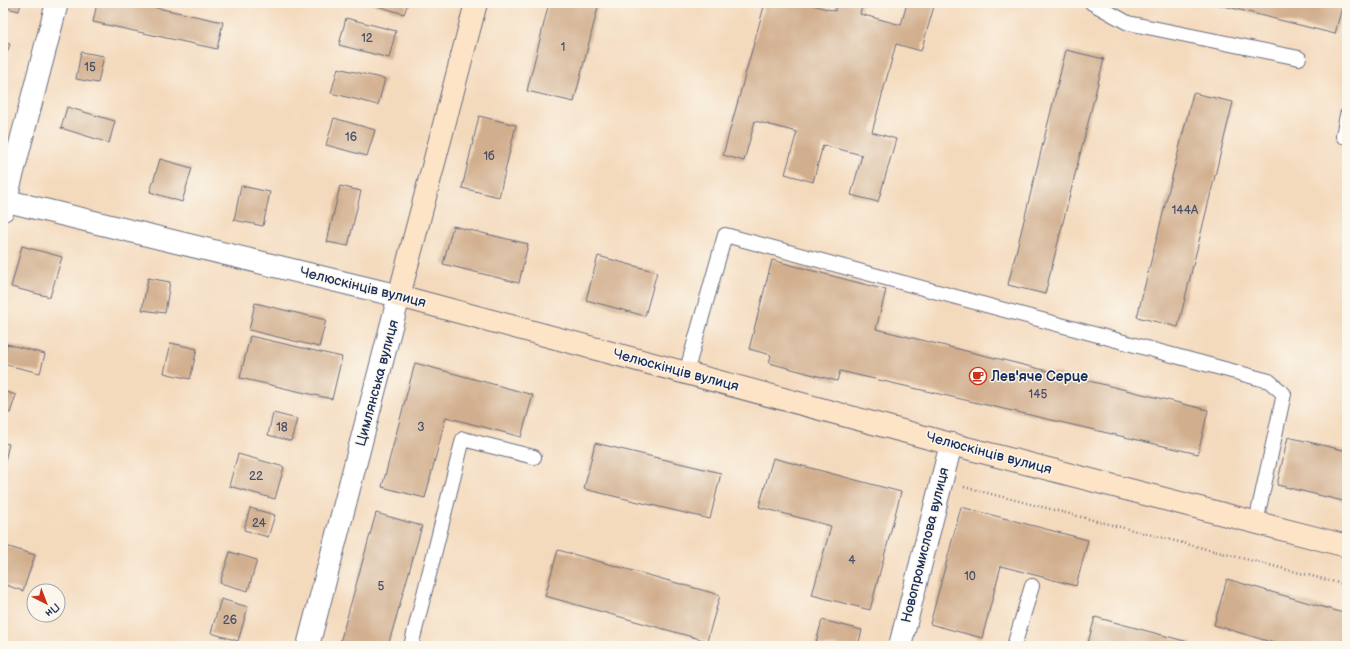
<svg xmlns="http://www.w3.org/2000/svg" width="1350" height="649" font-family="'Balsamiq Sans',sans-serif">
<rect width="100%" height="100%" fill="#fbf7ec"/>
<filter id="ink" filterUnits="userSpaceOnUse"><feTurbulence type="fractalNoise" baseFrequency=".025" numOctaves="2"/><feDisplacementMap in="SourceGraphic" scale="8" xChannelSelector="R" yChannelSelector="G"/><feConvolveMatrix kernelMatrix="1 2 1 2 8 2 1 2 1" color-interpolation-filters="sRGB"/></filter>
<filter id="wash" filterUnits="userSpaceOnUse"><feTurbulence type="fractalNoise" baseFrequency=".012" numOctaves="4" result="noise"/><feDisplacementMap in="SourceGraphic" scale="16" xChannelSelector="R" yChannelSelector="G"/><feGaussianBlur stdDeviation="0.9" result="paint"/><feColorMatrix in="noise" values="0 0 0 0 0 0 0 0 0 0 0 0 0 0 0 0 0 1.4 0 .05"/><feComposite in="paint" operator="in"/></filter>
<g filter="url(#wash)">
<rect width="100%" height="100%" fill="#f4dabd"/>
<g id="blocks">
<g fill="#d1ae8d">
<polygon points="3,3 21,3 19,11 3,7"/>
<polygon points="97,3 134,3 223,22 217,49 93,22"/>
<polygon points="368,3 408,3 404,14"/>
<polygon points="549,3 599,3 574,102 527,91"/>
<polygon points="765,3 805,3 835,11 837,3 863,3 860,14 901,25 907,3 935,3 921,51 896,44 872,132 896,139 878,202 851,195 862,155 823,145 813,182 785,174 797,132 755,121 744,161 723,155"/>
<polygon points="1212,3 1343,3 1335,34"/>
<polygon points="346,18 396,31 389,58 339,45"/>
<polygon points="3,42 10,44 3,64"/>
<polygon points="1066,50 1104,59 1045,294 1008,285"/>
<polygon points="81,52 104,56 98,83 76,79"/>
<polygon points="338,68 385,79 378,105 331,93"/>
<polygon points="1193,93 1233,102 1178,327 1137,317"/>
<polygon points="67,107 115,121 109,143 61,128"/>
<polygon points="479,116 516,125 499,197 462,188"/>
<polygon points="334,118 375,130 367,156 326,145"/>
<polygon points="160,159 192,168 182,202 150,192"/>
<polygon points="241,186 270,192 263,226 234,220"/>
<polygon points="340,186 361,191 348,246 327,242"/>
<polygon points="453,226 528,244 519,283 443,264"/>
<polygon points="22,246 62,257 50,297 11,287"/>
<polygon points="598,256 657,272 645,316 586,300"/>
<polygon points="772,260 886,290 876,329 1208,410 1198,454 840,371 837,381 769,363 771,355 749,349"/>
<polygon points="148,278 170,282 165,313 142,310"/>
<polygon points="255,303 326,320 319,347 249,330"/>
<polygon points="250,336 342,357 332,399 240,378"/>
<polygon points="171,343 197,349 190,379 164,373"/>
<polygon points="7,344 45,354 40,373 3,364"/>
<polygon points="415,363 533,395 521,437 446,417 425,498 382,487"/>
<polygon points="3,391 16,395 10,413 3,411"/>
<polygon points="273,413 297,419 291,441 268,435"/>
<polygon points="1288,437 1347,451 1347,502 1277,485"/>
<polygon points="3,443 9,444 4,465 3,465"/>
<polygon points="595,443 721,473 710,519 584,489"/>
<polygon points="238,454 284,467 275,499 229,486"/>
<polygon points="773,458 901,492 870,610 812,595 831,526 759,507"/>
<polygon points="961,507 1088,540 1076,586 1001,566 982,638 930,624"/>
<polygon points="250,508 275,515 268,537 244,530"/>
<polygon points="376,513 422,526 388,646 339,646"/>
<polygon points="3,545 35,555 23,591 3,584"/>
<polygon points="558,550 720,595 707,641 545,596"/>
<polygon points="230,552 257,560 248,591 220,583"/>
<polygon points="1227,579 1347,614 1347,629 1342,646 1284,646 1214,625"/>
<polygon points="221,599 248,607 238,641 211,633"/>
<polygon points="1095,617 1192,643 1192,646 1087,646"/>
<polygon points="822,620 862,630 858,646 815,646"/>
</g>
</g>
</g>
<g filter="url(#ink)">
<use href="#blocks" fill-opacity="0" stroke="#676b7f" stroke-width="1"/>
<g fill="none" stroke-linecap="round" stroke-linejoin="round">
<defs>
<g id="lane">
<polyline points="1092,3 1128,23 1299,58"/>
<polyline points="1343,136 1347,115"/>
<polyline points="686,373 725,235 1269,381 1284,394 1256,522"/>
<polyline points="411,646 463,439 534,457"/>
<polyline points="1014,646 1032,586"/>
</g>
<g id="street">
<polyline points="3,200 399,296 308,646"/>
<polyline points="3,210 57,3"/>
<polyline points="900,646 951,444"/>
</g>
<polyline id="secondary" points="476,3 399,296 951,444 1347,546"/>
</defs>
<use href="#lane" stroke="#676b7f" stroke-width="16"/>
<use href="#street" stroke="#676b7f" stroke-width="24"/>
<use href="#secondary" stroke="#676b7f" stroke-width="24"/>
<polyline stroke="#676b7f" stroke-width="2.5" stroke-dasharray="1 3" stroke-linecap="butt" points="964,487 1347,585"/>
<use href="#lane" stroke="#fff" stroke-width="14"/>
<use href="#street" stroke="#fff" stroke-width="22"/>
<use href="#secondary" stroke="#fee4c6" stroke-width="22"/>
</g>
</g>
<defs>
<symbol id="cafe-ring" viewBox="-11 -11 22 22"><circle r="9.5" fill="#fbf7ec" stroke="#c8321e" stroke-width="1.5"/><path d="M-5.5-4.5H6V0H3Q3 3.5 0 3.5H-2.5Q-5.5 3.5-5.5 0ZM3-3.2v2h1.7v-2ZM-6 4.5H4V6H-6Z" fill="#c8321e"/></symbol>
</defs>
<g fill-rule="evenodd">
<use href="#cafe-ring" x="968" y="366" width="20" height="20"/>
</g>
<g text-anchor="middle" dominant-baseline="central" stroke-width="3" stroke-linejoin="round" paint-order="stroke">
<g font-size="12" fill="#484f6a">
<text x="367" y="38">12</text>
<text x="563" y="47">1</text>
<text x="90" y="67">15</text>
<text x="351" y="137">16</text>
<text x="489" y="156">1б</text>
<text x="1185" y="210">144А</text>
<text x="1038" y="394">145</text>
<text x="282" y="427">18</text>
<text x="421" y="427">3</text>
<text x="256" y="476">22</text>
<text x="259" y="523">24</text>
<text x="852" y="560">4</text>
<text x="970" y="576">10</text>
<text x="381" y="586">5</text>
<text x="230" y="620">26</text>
</g>
<g font-size="14" fill="#1b2f5e" stroke="#fbf7ec">
<text transform="translate(363 287) rotate(14)">Челюскінців вулиця</text>
<text transform="translate(676 370) rotate(15)">Челюскінців вулиця</text>
<text transform="translate(377 383) rotate(-75)">Цимлянська вулиця</text>
<text transform="translate(989 453) rotate(15)">Челюскінців вулиця</text>
<text transform="translate(925 545) rotate(-76)">Новопромислова вулиця</text>
</g>
<g font-size="14" font-weight="bold" fill="#1b2f5e" stroke="#fbf7ec" text-anchor="start">
<text x="991" y="376">Лев'яче Серце</text>
</g>
</g>
<rect width="1350" height="649" fill="none" stroke="#fbf7ec" stroke-width="16"/>
<g transform="translate(46 603) rotate(138)"><circle r="19" fill="#fbf7ec" stroke="#a1a7b3"/>
<path d="M0-3L7 15L0 10L-7 15Z" fill="#c8321e"/>
<text y="-6" font-size="11" font-weight="bold" text-anchor="middle" fill="#1b2f5e">Пн</text>
</g>
</svg>
